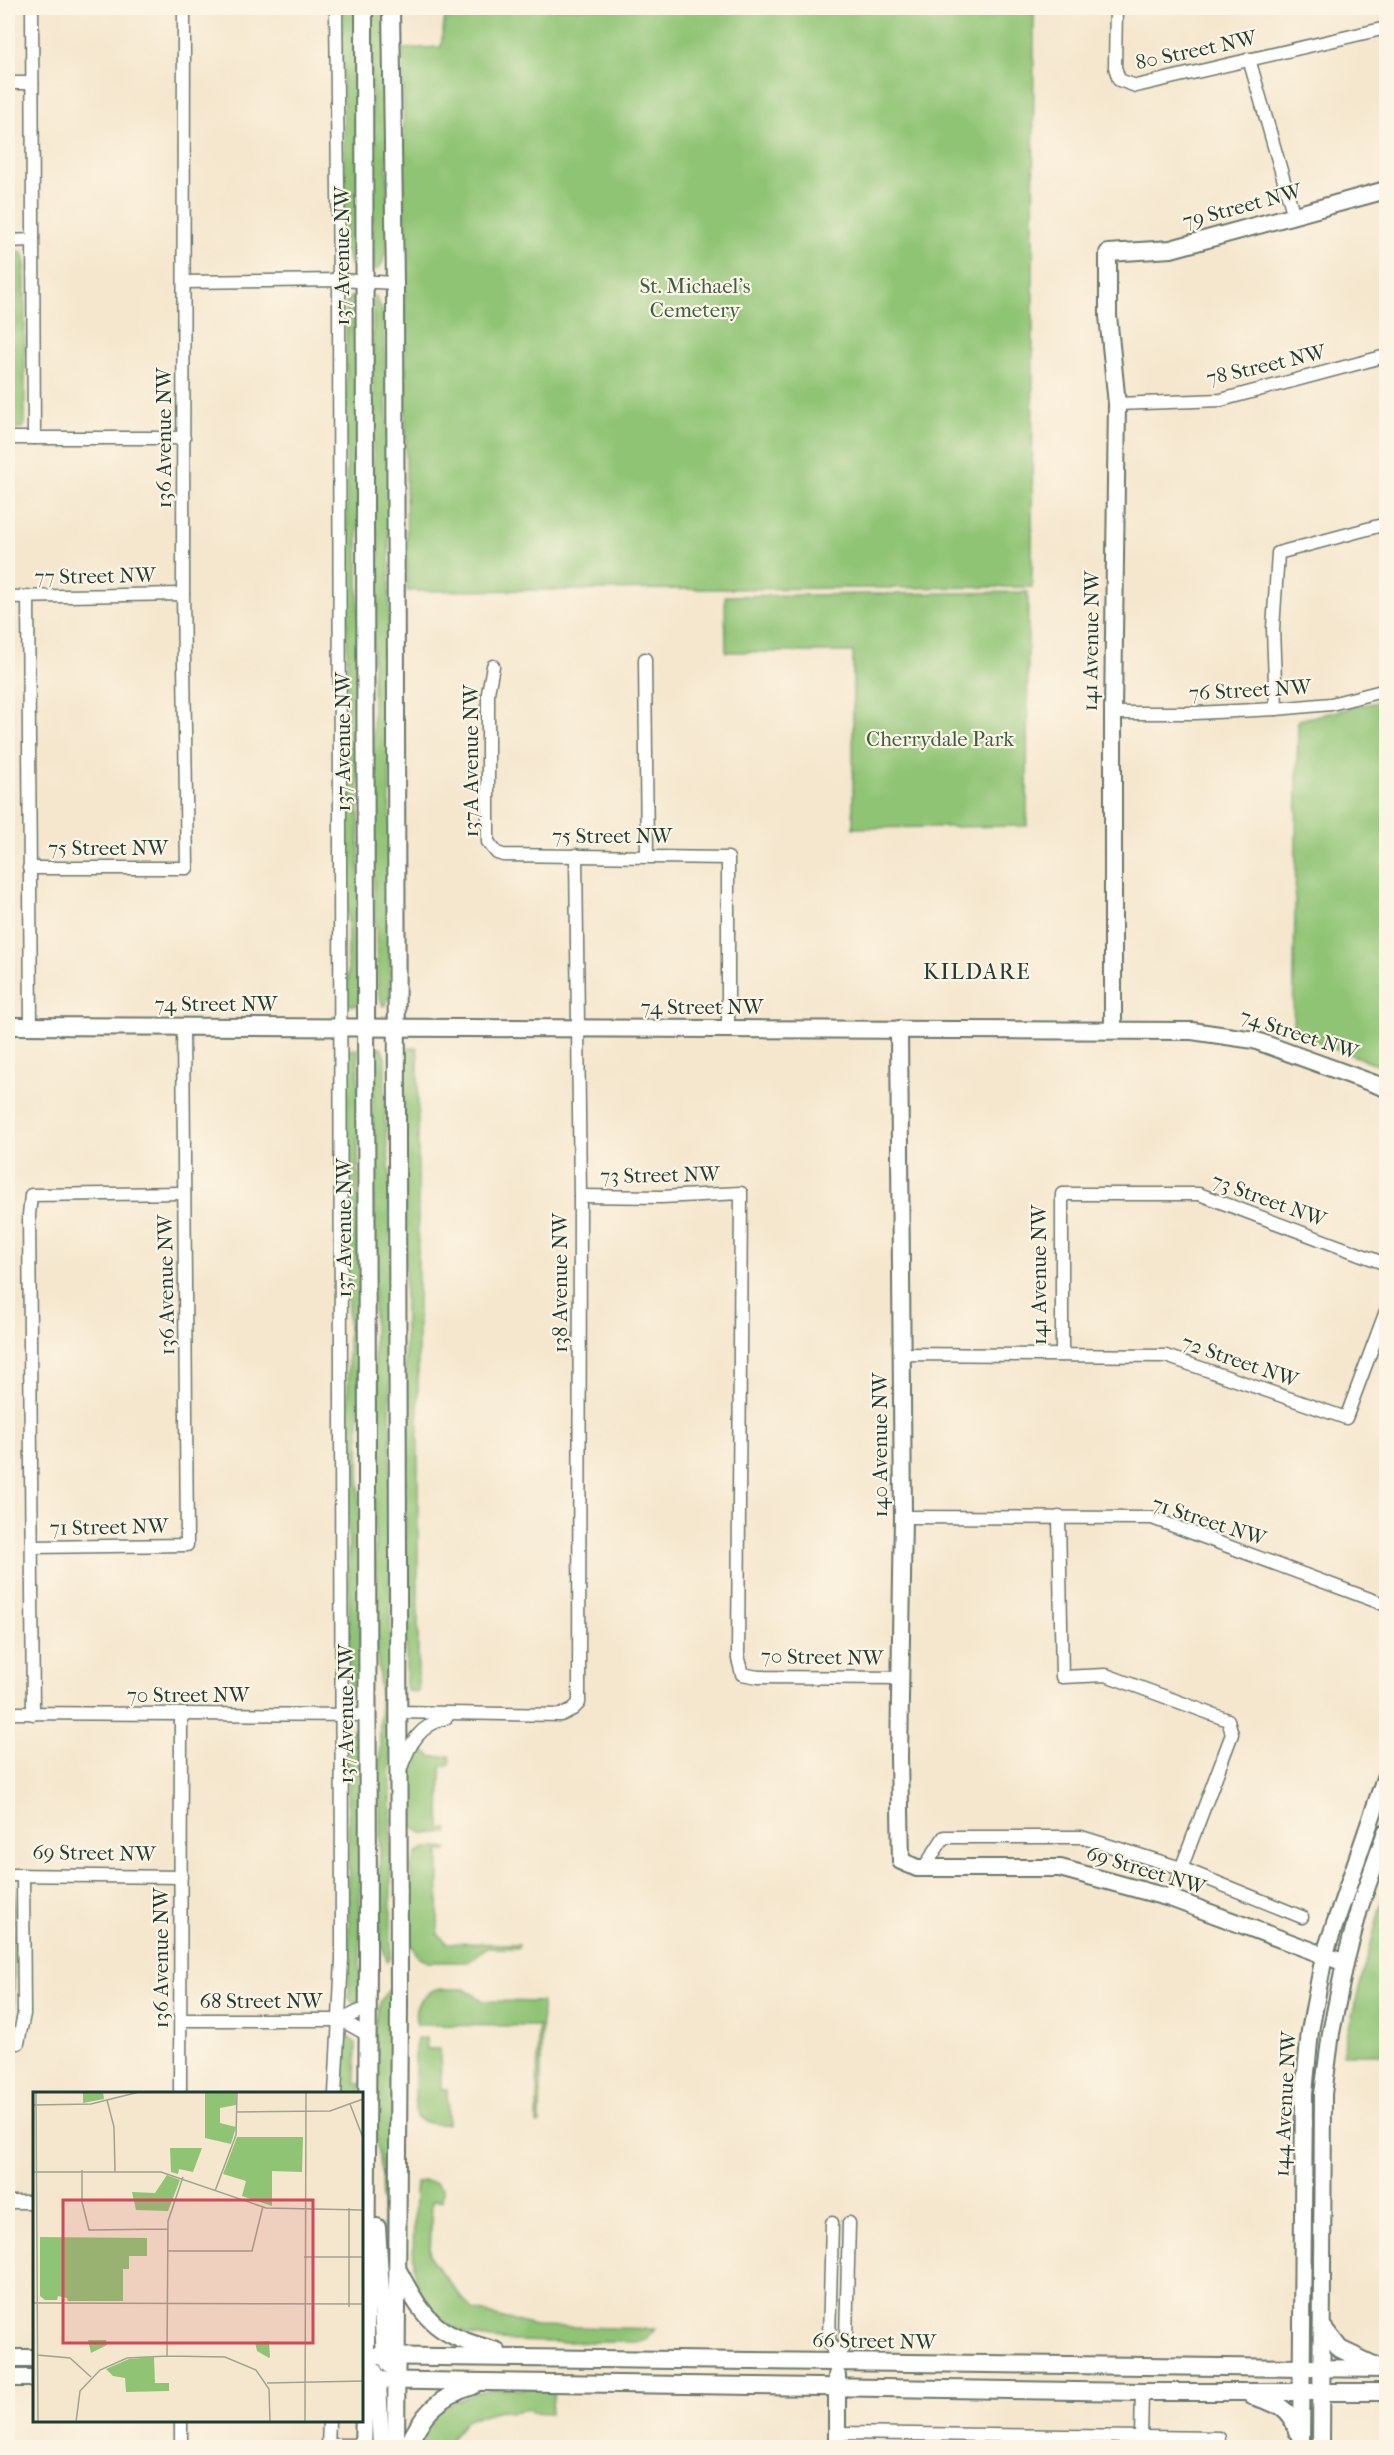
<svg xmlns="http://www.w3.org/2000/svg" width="1394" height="2455" font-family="'IM FELL French Canon',serif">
<rect width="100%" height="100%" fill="#fcf5e5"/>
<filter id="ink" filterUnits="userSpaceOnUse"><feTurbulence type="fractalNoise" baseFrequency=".0167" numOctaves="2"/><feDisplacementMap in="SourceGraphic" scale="12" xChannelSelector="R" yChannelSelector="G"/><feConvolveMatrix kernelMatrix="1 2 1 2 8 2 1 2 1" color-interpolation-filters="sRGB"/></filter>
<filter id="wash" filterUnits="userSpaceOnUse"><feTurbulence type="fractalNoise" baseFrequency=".008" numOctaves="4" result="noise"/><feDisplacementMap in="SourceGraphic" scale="24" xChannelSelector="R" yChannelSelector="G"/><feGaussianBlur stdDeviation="1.35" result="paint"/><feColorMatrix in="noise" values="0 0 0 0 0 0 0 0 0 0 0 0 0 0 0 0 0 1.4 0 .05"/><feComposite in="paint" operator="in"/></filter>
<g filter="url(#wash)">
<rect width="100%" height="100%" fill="#f5e7ce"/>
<g fill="#90c475" stroke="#588054" stroke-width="1.5">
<polygon points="342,8 357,8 357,252 355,263 351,266 345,250"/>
<polygon points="371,8 388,8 387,247 382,264 376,270 373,268"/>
<polygon points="446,8 1034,8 1032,587 407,591 403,49 441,47"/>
<polygon points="8,249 23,252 25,259 25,421 24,427 8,430"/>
<polygon points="375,296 383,312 389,463 390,994 386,1005 383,1006 378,991 373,865 373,297"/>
<polygon points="350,297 354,298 358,308 359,996 357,1005 348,1005 346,303"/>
<polygon points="1028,592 1027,826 853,828 853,652 726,652 725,596"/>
<polygon points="1386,700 1386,1068 1293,1033 1298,720"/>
<polygon points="377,1047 381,1047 385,1058 385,1120 390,1175 391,1958 387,1961 380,1940 380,1689 375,1621 373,1060"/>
<polygon points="406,1048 417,1048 418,1056 418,1692 407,1691 406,1684 404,1058"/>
<polygon points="358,1049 360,1685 359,1691 349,1691 347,1050"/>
<polygon points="353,1729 360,1740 360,1996 355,2005 349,1998 348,1739"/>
<path d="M418 1744 432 1757 450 1756V1765L441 1766 440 1829H448V1833H423L411 1825C411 1799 407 1768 418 1744Z"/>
<polygon points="428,1848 448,1848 447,1851 439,1851 438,1934 447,1943 519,1944 518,1948 486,1948 468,1962 428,1962 418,1957 411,1944 411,1867 417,1853"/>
<polygon points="8,1883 14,1888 15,1894 14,2017 8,2028"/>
<polygon points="1386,1886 1386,2054 1342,2054"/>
<polygon points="389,1989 392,1991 391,2312 387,2338 381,2170 376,2141 375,2023 380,2003"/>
<path d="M436 1989H464L484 2001 542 2002 540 2123 537 2124 538 2026 417 2025C412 2008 420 1996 436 1989Z"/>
<polygon points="348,2037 356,2043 355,2083 361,2084 361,2093 341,2094 345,2042"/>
<path d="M426 2038 427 2049H440L441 2089H447L448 2124C435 2125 429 2124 416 2118L415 2110V2048L417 2039Z"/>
<path d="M423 2181 435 2182 443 2190 442 2201H432L430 2255 433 2262 472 2310 535 2326 655 2329 648 2339 641 2342C613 2342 586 2342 558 2342 508 2341 433 2346 417 2284 410 2256 415 2221 415 2192L416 2183Z"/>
<polygon points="551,2388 554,2393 551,2413 531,2412 530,2409 511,2412 500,2410 468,2419 444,2447 415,2448 438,2410 474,2393 492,2389"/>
</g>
</g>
<g filter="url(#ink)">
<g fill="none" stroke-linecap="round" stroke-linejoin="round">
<defs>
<g id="street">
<polyline points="32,8 34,438"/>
<polyline points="1116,8 1115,67 1119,80 1136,86 1386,28"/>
<polyline points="1249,59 1294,216"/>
<polyline points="8,83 32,83"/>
<polyline points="8,241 32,240"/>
<polyline points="184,282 339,280 395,283"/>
<polyline points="1117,404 1221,400 1386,356"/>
<polyline points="8,438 184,438"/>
<polyline points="28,596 31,1026"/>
<polyline points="8,597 183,594"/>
<polyline points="645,659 647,855"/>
<polyline points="493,666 488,693 488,842 497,853 503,855 728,858 728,1029"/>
<polyline points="1276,709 1273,629 1278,553 1386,524"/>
<polyline points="1113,713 1195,713 1276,709 1331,704 1386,690"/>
<polyline points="29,868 187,868 183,594 184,8"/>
<polyline points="580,1196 661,1197 741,1193 738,1659 742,1674 758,1677 901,1678"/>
<polyline points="902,1354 1166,1356 1346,1418 1386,1311"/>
<polyline points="1062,1355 1062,1194 1199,1194 1386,1264"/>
<polyline points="903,1517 1152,1518 1386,1605"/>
<polyline points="1059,1517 1062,1677 1106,1675 1228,1720 1232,1734 1170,1898"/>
<polyline points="32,1547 187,1545 183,1026"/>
<polyline points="398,1712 561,1715 573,1709 579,1703 580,1196 576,855"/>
<polyline points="8,1713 368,1715"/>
<polyline points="33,1714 29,1215 31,1195 184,1193"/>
<path d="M401 1768C410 1742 420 1726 447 1717"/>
<polyline points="924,1868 944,1837 1081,1837 1181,1868 1302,1917"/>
<polyline points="8,1875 181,1877"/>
<polyline points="181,2020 341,2020 368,2007"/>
<polyline points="341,2020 368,2035"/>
<polyline points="8,2042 18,2043 24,2014 23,1875"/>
<polyline points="180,2094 181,1715"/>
<polyline points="335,2094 342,1959 339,280 336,8"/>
<polyline points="8,2202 34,2202"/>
<polyline points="832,2223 829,2340 837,2362"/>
<polyline points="837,2362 846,2339 849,2223"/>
<polyline points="837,2433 1219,2438"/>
<polyline points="1141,2438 1142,2392"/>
<polyline points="328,2445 363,2445"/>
<polyline points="181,2448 181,2420"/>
<polyline points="328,2448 329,2420"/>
</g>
<g id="secondary">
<polyline points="391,8 395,283 399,2001 396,2448"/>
<polyline points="8,1026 1192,1031 1254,1040 1386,1088"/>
<polyline points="899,1029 903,1517 899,1757 901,1861 917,1868 1060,1868 1170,1898 1345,1963"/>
<polyline points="1113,1030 1113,713 1117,404 1108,316 1108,253 1171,249 1386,190"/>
<polyline points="377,2227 385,2356 390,2365"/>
<path d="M399 2272C427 2325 438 2335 497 2351"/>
<polyline points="1322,2326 1340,2349 1376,2366"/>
<polyline points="362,2356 1386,2369"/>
<polyline points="8,2358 34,2358"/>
<polyline points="374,2371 378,2380 381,2448"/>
<polyline points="837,2375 837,2448"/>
<polyline points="8,2378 34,2378"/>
<polyline points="362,2380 1142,2392 1386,2392"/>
<path d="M1252 2396C1274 2403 1291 2407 1297 2431"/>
<polyline points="363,2448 366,2345 368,1955 364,8"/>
<path d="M407 2448C421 2415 439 2396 473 2386"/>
<polyline points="1301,2448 1304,2093 1310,2031 1324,1956 1386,1775"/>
<polyline points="1321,2448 1323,2094 1331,2033 1345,1963 1360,1906 1386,1832"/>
</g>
</defs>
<use href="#street" stroke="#6a786a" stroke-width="15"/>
<use href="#secondary" stroke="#6a786a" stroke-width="20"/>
<use href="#street" stroke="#fff" stroke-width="12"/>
<use href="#secondary" stroke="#fff" stroke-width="16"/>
</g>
</g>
<g text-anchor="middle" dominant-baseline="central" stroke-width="4.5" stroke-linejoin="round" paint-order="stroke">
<g font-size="21" fill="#1f3d34" stroke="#fcf5e5">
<text transform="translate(1196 50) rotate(-12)">80 Street NW</text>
<text transform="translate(1242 206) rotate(-15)">79 Street NW</text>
<text transform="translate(342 256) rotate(-90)">137 Avenue NW</text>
<text transform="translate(1266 365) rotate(-13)">78 Street NW</text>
<text transform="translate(164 438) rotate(-90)">136 Avenue NW</text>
<text transform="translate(95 576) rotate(-1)">77 Street NW</text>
<text transform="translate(1091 641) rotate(-89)">141 Avenue NW</text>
<text transform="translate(1250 690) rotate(-3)">76 Street NW</text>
<text transform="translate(343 742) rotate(-90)">137 Avenue NW</text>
<text transform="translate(471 761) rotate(-90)">137A Avenue NW</text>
<text x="612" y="836">75 Street NW</text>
<text x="108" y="848">75 Street NW</text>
<text x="216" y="1004">74 Street NW</text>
<text x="702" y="1007">74 Street NW</text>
<text transform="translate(1299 1034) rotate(18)">74 Street NW</text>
<text transform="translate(660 1175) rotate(-1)">73 Street NW</text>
<text transform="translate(1269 1200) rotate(20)">73 Street NW</text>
<text transform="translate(344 1228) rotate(-90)">137 Avenue NW</text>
<text transform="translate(1039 1275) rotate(-90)">141 Avenue NW</text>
<text transform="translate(560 1283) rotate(-90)">138 Avenue NW</text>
<text transform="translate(166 1285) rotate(-91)">136 Avenue NW</text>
<text transform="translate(1240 1361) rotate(19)">72 Street NW</text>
<text transform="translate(880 1445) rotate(-90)">140 Avenue NW</text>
<text transform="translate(1209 1521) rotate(18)">71 Street NW</text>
<text transform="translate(109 1527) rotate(-1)">71 Street NW</text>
<text transform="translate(822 1657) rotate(1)">70 Street NW</text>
<text x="188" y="1695">70 Street NW</text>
<text transform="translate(346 1714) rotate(-90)">137 Avenue NW</text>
<text transform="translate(94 1853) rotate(1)">69 Street NW</text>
<text transform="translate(1146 1870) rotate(17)">69 Street NW</text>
<text transform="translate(161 1958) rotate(-90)">136 Avenue NW</text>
<text x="261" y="2001">68 Street NW</text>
<text transform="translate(1285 2104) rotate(-87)">144 Avenue NW</text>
<text transform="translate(874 2341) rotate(1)">66 Street NW</text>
</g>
<g font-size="21" fill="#3b5f44" stroke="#fcf5e5">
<text x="695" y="286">St. Michael's<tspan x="695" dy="24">Cemetery</tspan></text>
<text x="940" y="739">Cherrydale Park</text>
</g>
<g font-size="22" letter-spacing="1.5" fill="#1f3d34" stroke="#fcf5e5">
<text x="977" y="972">KILDARE</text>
</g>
</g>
<g transform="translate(33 2092)">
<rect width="330" height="330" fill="#f5e7ce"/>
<path d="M50 0H70L71 7 50 11ZM172 0H203V13L187 16V31L203 35 198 52 172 46ZM204 45H270L269 80 239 79V114L209 104 213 89 190 82ZM137 56H169L160 80 146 77 145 82 138 80ZM134 83 147 88 135 119 103 118 99 100 122 101ZM7 145 114 146V164H96V177H90V209H35L34 206 25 204 24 208H12L7 204ZM55 248H73L74 253 58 261ZM236 249 237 265 236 266 224 259 222 250ZM121 265 122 291H136V299L93 300 92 286 80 284 73 277 96 267Z" fill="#90c475"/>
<path fill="none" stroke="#9fa390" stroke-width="1.5" d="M3 0 5 330M74 8 81 35 82 80M317 12 330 46M0 13 58 12 106 0M204 20 297 19 330 7M49 78V110L56 138 135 137M0 80H128L233 116 330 118M182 99 203 43 204 0M135 159H219L230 114M271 165H330M0 211 330 212M316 215V116M4 263 37 266 58 285M134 264 135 129 150 85M234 291 330 289M43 330 47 299 67 278 94 266 134 264 192 265 223 278 236 297 237 330M272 330 273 0"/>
<path fill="#d1495b" fill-opacity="0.15" stroke="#d1495b" stroke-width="3" d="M30 108H280V251H30Z"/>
<rect width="330" height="330" fill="none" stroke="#1f3d34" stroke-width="3"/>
</g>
<rect width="1394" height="2455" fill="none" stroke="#fcf5e5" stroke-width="30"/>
</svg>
